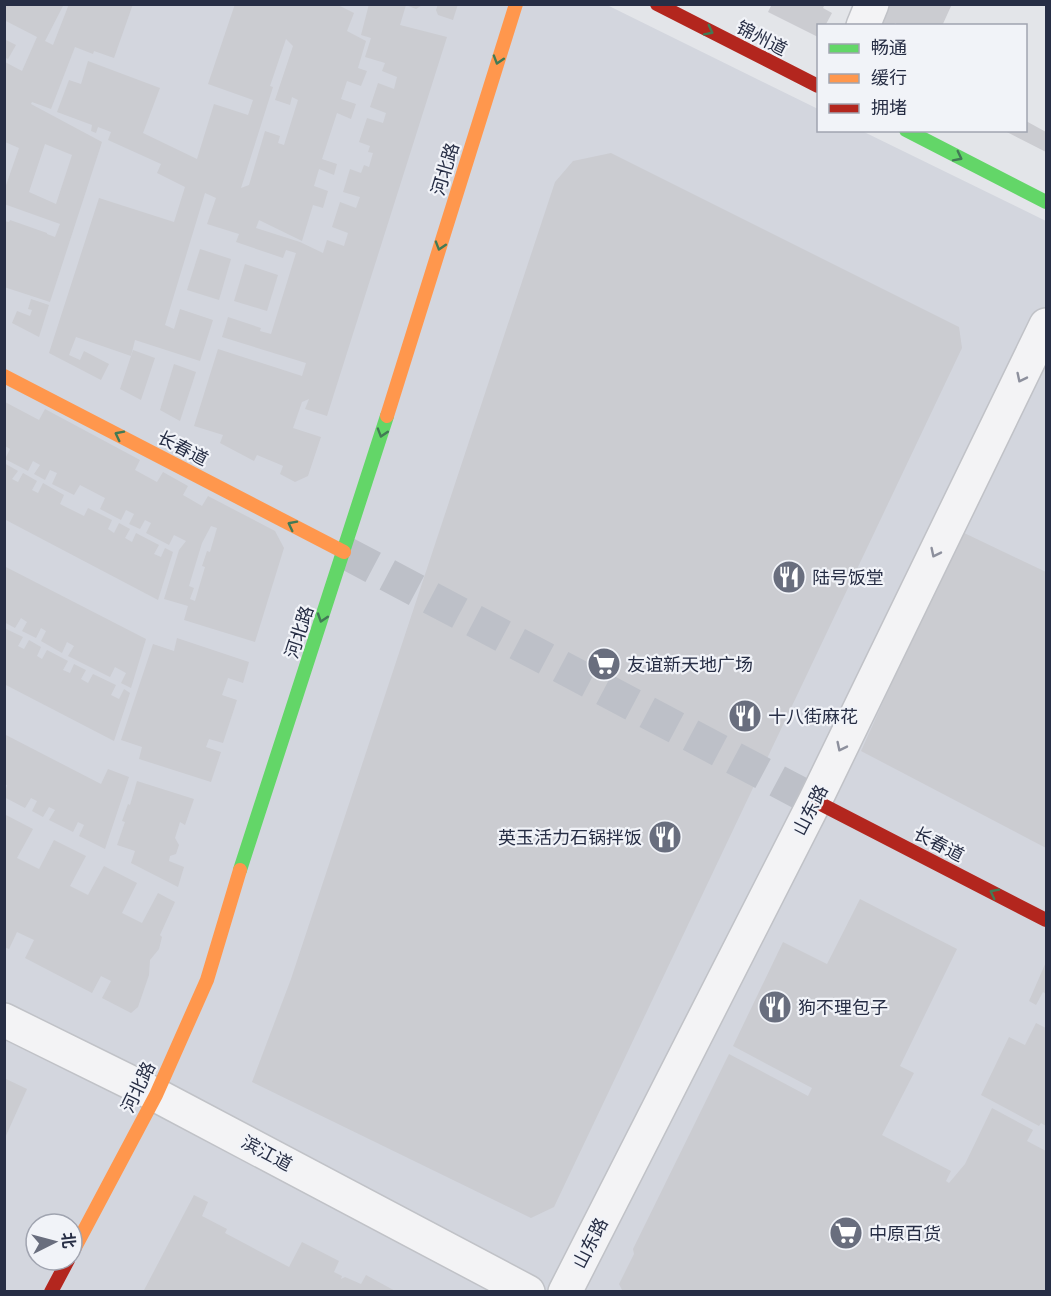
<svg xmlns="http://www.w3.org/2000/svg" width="1051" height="1296" font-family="'Public Sans','Noto Sans SC',sans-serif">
<rect width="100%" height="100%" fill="#e3e5e9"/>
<path fill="#d3d6de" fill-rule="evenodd" d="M5 5H607L818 109V130L862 131 1046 221V1291L5 1292ZM36 1224H72V1260H36Z"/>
<g fill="#cbccd1" fill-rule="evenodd">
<path d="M4 4H64L45 41 53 45 69 4H133L114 58 94 51 93 54 75 47 51 109 32 102 31 104 102 142 50 302 4 287V221L9 222 10 220 47 233V234L55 237 60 224 4 204V191L19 148 5 142V62L22 71 37 37 4 20ZM45 144 72 155 56 204 29 192Z"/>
<path d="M235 4H336L354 13 347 31 366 41 358 68 367 71 361 86 347 81 341 99 356 104 351 119 337 113 322 159 337 164 334 175 319 169 314 186 328 191 323 208 313 205 302 241 259 220 256 228 300 242 323 253 327 240 344 246 348 233 332 227 340 202 356 208 360 197 343 192 350 169 361 173 364 165 369 167 373 153 368 152 370 146 359 142 367 118 383 123 386 113 370 107 378 83 394 89 397 77 382 71 385 63 365 57 371 38 361 35 369 4H424L416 9 406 5 400 25 447 37 327 416 305 409 309 399 302 402 293 428 321 437 308 476 295 482 280 474 283 466 281 465 257 455 254 461 220 443 223 435 194 426 218 349 302 376 306 363 222 337 228 317 261 328 260 331 271 334 296 253 286 250 283 258 236 242 239 234 207 224 216 198 205 193 165 325 174 329 180 309 213 320 200 361 135 340 131 356 76 337 69 355 80 360 84 351 109 364 101 380 49 353 99 198 174 222 185 187 157 173 161 164 108 140 111 132 98 127 96 133 91 131 92 125 57 112 69 80 81 84 88 61 160 88 143 133 197 159 214 104 248 115 253 100 208 84ZM286 39 293 46 275 100 290 105 292 97 298 100 284 145 278 143 280 136 265 131 249 185 241 188 273 87 270 86Z"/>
<polygon points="438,4 458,4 453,20 438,15 436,10"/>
<polygon points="772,4 825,4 823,8 832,13 825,26 818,26 818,37 768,12"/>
<polygon points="882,4 952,4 942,26 900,26 895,23 894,26 871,26"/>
<polygon points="4,39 16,45 8,59 4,57"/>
<polygon points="1026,121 1046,132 1046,152 1003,130 1026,130"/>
<polygon points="611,153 959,327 962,348 554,1207 531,1218 252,1082 291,979 555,182 573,161"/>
<polygon points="200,249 231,259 219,300 187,290"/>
<polygon points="245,264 278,275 267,311 234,301"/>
<polygon points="31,299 49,305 39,337 12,323 17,311 30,316 32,310 28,309"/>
<polygon points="133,350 155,358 141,400 120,389"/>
<polygon points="174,364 196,372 180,421 160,410"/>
<path d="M5 402 39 420 45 409 140 460 135 470 157 482 163 472 188 486 183 495 202 506 208 496 275 531 284 548 255 642 184 620 188 606 164 599 179 550 186 541 174 535 169 545 146 533 151 523 145 520 140 529 129 524 134 514 126 510 121 520 100 509 105 498 80 485 74 495 52 484 57 473 50 470 45 480 34 474 40 465 33 461 28 471 5 459 10 449 5 446ZM211 526 217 528 210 552 207 551 202 566 205 567 195 601 190 599 194 588 189 586 202 543Z"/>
<polygon points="4,463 18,471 12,479 18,482 23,473 37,481 32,490 38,493 43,483 64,495 60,504 84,516 88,508 112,520 108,529 114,533 119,523 130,529 125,538 132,542 136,533 159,545 154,554 161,557 165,548 173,552 158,600 4,519"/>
<polygon points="960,531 1046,572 1046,848 861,751"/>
<polygon points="4,566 146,639 131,688 121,683 126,673 115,667 110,677 68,656 74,646 67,642 62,653 41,641 46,631 41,628 36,638 22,631 27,622 21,618 15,628 4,622"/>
<polygon points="4,628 23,637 18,646 24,649 29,640 41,647 37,656 42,659 47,650 68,661 63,670 70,673 74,664 86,670 81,679 88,683 93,674 116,685 111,695 119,699 124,689 130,693 114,741 4,684"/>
<polygon points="177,638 249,662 243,683 228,678 222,695 237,700 223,743 209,739 206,747 221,752 211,782 139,759 142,747 121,740 153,644 174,651"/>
<polygon points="4,734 101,784 108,769 129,777 105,849 79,836 84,825 78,822 73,832 49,820 55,810 49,807 43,817 32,811 37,801 31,798 25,808 4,797 7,785 4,784"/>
<polygon points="137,781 194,799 185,825 180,822 175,838 179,845 176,854 170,856 169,861 184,867 178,887 131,863 135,851 117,845 125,822 122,821 128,804 130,805"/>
<polygon points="4,814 33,829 17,858 39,869 54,840 86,856 70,886 88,895 104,866 137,883 122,913 142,923 158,893 175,902 160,935 162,937 159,949 150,960 149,975 138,1007 131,1013 102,998 111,981 101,976 92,993 25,958 34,940 17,932 9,949 4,947"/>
<polygon points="860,899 957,949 900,1066 914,1073 882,1135 951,1171 946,1181 949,1183 965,1164 992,1108 1033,1130 1027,1141 1046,1151 1046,1292 623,1292 619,1284 634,1254 633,1249 729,1054 808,1096 812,1088 733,1046 783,942 827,964"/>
<polygon points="1046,962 1046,994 1043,992 1036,1005 1029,1001"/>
<polygon points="1036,1023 1046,1028 1046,1126 1041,1123 1039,1126 981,1095 1009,1037 1025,1045"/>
<polygon points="4,1078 27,1089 4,1140"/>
<polygon points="194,1195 208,1202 202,1216 227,1229 225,1233 289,1267 302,1242 339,1261 334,1272 342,1276 341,1279 345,1277 361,1284 366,1275 397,1292 143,1292"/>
</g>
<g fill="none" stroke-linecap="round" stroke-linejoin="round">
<polyline stroke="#bdc0c8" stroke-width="33" stroke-dasharray="33 16" stroke-linecap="butt" points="344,552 815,801"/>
<defs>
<g id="street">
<polyline points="863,26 872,4"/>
<polyline points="4,1020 156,1095 528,1292"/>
<polyline points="565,1292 815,801 1046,325"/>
</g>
</defs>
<use href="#street" stroke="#c0c2c7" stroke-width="36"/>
<use href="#street" stroke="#f3f3f5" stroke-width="33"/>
<g stroke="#63d668" stroke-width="14">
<polyline points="906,130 1046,202"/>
<polyline points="240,870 387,416"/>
</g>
<g stroke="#ff974d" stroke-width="14">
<polyline points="4,376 344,552"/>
<polyline points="387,416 516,4"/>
<polyline points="72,1253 156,1095 207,980 240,870"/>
</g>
<g stroke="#b3261e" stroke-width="14">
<polyline points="657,4 818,86"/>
<polyline points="815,801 1046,920"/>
<polyline points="51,1292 68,1260"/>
</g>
</g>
<defs><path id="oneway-chevron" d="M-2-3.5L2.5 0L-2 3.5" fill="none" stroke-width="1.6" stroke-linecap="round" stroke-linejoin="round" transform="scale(1.5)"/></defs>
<g stroke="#427a55">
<use href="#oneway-chevron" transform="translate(709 31) rotate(27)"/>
<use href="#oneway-chevron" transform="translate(498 60) rotate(107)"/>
<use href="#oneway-chevron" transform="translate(958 157) rotate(27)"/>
<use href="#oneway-chevron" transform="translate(440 246) rotate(107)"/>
<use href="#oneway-chevron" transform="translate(382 433) rotate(107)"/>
<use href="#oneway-chevron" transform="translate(119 435) rotate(-153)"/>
<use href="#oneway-chevron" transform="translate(292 525) rotate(-153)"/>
<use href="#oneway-chevron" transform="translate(322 618) rotate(108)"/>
<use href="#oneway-chevron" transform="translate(994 893) rotate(-153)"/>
</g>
<g stroke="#8d909d">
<use href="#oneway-chevron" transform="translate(1021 378) rotate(116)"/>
<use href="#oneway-chevron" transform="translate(935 553) rotate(116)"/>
<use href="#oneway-chevron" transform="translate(841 747) rotate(116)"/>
</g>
<defs>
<symbol id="restaurant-disc" viewBox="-11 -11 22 22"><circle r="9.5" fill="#696e7e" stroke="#f1f3f8"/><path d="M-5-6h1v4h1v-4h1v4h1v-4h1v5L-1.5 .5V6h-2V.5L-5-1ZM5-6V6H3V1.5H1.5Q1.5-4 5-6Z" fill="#fff"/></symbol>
<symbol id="supermarket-disc" viewBox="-11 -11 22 22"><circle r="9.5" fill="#696e7e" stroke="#f1f3f8"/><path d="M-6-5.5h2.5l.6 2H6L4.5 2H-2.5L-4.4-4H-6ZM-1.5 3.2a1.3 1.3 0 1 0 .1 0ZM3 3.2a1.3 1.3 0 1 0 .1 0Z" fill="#fff"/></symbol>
</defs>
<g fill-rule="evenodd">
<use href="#restaurant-disc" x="770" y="558" width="38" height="38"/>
<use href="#supermarket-disc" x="585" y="645" width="38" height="38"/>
<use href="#restaurant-disc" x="726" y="697" width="38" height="38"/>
<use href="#restaurant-disc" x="646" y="818" width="38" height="38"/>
<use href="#restaurant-disc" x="756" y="988" width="38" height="38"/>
<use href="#supermarket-disc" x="827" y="1214" width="38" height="38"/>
</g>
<g text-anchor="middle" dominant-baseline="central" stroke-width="4.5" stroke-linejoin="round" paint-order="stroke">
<g font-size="18" fill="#272e45" stroke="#f1f3f8">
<text transform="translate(762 38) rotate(27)">锦州道</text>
<text transform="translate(445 169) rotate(-73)">河北路</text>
<text transform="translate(183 448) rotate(27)">长春道</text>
<text transform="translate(299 632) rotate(-72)">河北路</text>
<text transform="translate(810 810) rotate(-63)">山东路</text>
<text transform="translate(939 844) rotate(27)">长春道</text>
<text transform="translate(138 1087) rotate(-64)">河北路</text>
<text transform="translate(267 1153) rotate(28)">滨江道</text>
<text transform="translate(590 1243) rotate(-63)">山东路</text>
</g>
<g font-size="18" fill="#272e45" stroke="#f1f3f8" text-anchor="start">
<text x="812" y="577">陆号饭堂</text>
<text x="627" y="664">友谊新天地广场</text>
<text x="768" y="716">十八街麻花</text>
<text x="642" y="837" text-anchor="end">英玉活力石锅拌饭</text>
<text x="798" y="1007">狗不理包子</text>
<text x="869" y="1233">中原百货</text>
</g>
</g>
<rect width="1051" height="1296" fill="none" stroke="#272e45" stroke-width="12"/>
<rect x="817" y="24" width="210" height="108" fill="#f1f3f8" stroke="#a0a4b0" stroke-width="1.5"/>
<rect x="829" y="44" width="30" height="9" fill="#63d668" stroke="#a0a4b0" stroke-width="1.5"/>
<text x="871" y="54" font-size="18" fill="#272e45">畅通</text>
<rect x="829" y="74" width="30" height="9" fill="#ff974d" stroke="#a0a4b0" stroke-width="1.5"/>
<text x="871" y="84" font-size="18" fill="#272e45">缓行</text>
<rect x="829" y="104" width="30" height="9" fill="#b3261e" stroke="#a0a4b0" stroke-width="1.5"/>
<text x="871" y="114" font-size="18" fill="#272e45">拥堵</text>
<g transform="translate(54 1242) rotate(84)"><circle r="28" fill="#f1f3f8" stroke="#a0a4b0" stroke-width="1.5"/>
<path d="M0-4.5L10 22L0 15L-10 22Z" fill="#696e7e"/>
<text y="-9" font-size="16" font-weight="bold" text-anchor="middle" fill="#272e45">北</text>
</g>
</svg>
